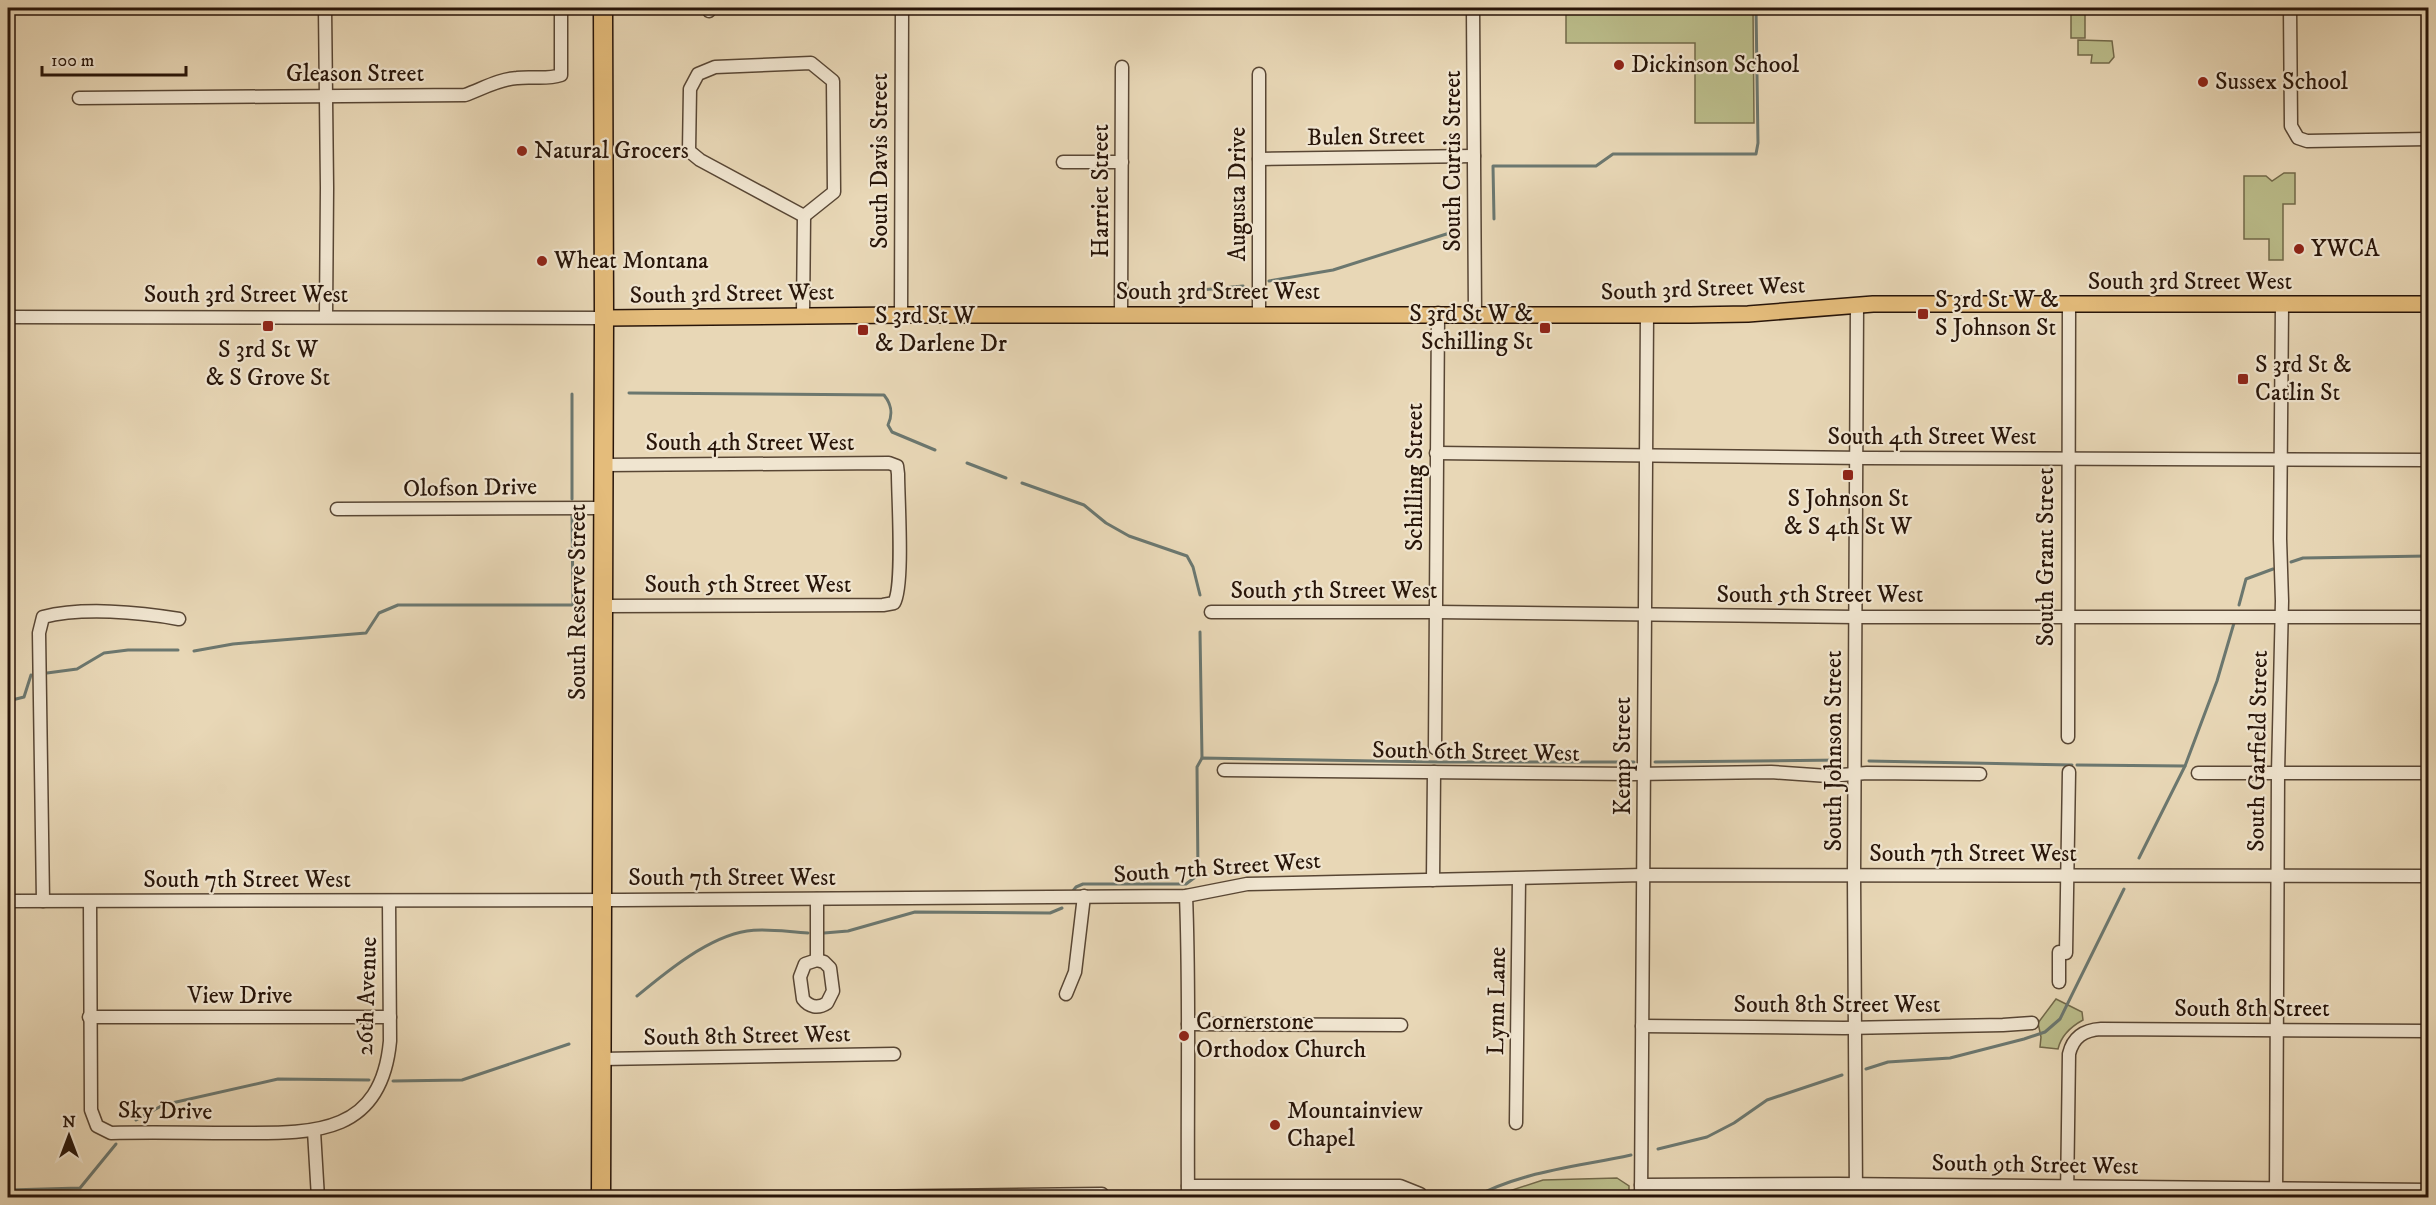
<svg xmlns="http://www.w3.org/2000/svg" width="2436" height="1205" font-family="'IM FELL DW Pica',serif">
<rect width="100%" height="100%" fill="#e8d7b6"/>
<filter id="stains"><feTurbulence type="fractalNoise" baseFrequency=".00333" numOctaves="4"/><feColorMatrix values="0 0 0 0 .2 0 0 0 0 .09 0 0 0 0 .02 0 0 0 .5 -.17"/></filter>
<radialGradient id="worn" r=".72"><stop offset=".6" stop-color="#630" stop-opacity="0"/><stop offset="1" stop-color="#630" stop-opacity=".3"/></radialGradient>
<g fill="#bbbd8b" stroke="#72694a" stroke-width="1.5">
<polygon points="1566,8 1753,8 1754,123 1695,123 1695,43 1566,43"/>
<rect x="2071" y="12" width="14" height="26"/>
<polygon points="2078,40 2112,41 2114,57 2109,63 2091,63 2092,55 2078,55"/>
<polygon points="2284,173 2295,173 2295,204 2283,204 2283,260 2269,260 2269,239 2244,239 2244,176 2266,176 2272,181"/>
<path d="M2056 999 2082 1012 2083 1020C2072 1026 2061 1036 2058 1049L2040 1047 2041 1037 2038 1023Z"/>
<polygon points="1617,1178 1629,1186 1629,1197 1491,1197 1543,1180"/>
</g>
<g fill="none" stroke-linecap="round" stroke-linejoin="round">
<g stroke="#6b776f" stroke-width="3">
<polyline points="1494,219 1493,166 1596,166 1613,154 1756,154 1758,143 1756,8"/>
<polyline points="1269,281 1333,270 1459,230"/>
<polyline points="1191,291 1243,286"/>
<path d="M629 393 884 395C892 405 893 414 888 425L892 432 935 450"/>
<polyline points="572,394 572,499"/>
<polyline points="967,463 1006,478"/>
<polyline points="1022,483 1084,505 1106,523 1129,536 1187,556 1193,567 1200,595"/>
<polyline points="2291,562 2303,558 2428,556"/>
<polyline points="2239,605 2246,579 2273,569"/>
<polyline points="1200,632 1202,758"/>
<polyline points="194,651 233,644 366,633 379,613 398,605 573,605 572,515"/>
<polyline points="47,673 77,669 104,653 128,650 178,650"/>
<polyline points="8,701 24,697 31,675"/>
<polyline points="1869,761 2072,765"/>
<polyline points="1655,762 1841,760"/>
<polyline points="2077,765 2185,766"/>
<polyline points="2139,858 2185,766 2217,681 2234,623"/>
<polyline points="1072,892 1076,887 1083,884 1186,884 1198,875 1197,767 1202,758 1439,762 1634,762"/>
<polyline points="824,933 848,931 915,912 1050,913 1062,908"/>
<path d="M637 996C666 972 708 937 747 931 766 928 788 932 808 933"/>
<polyline points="1866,1069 1888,1062 1950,1058 2024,1039 2045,1032 2060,1019 2124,889"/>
<polyline points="393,1081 462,1080 569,1044"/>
<polyline points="136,1120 163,1105 278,1079 369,1080"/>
<polyline points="1658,1149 1707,1137 1734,1123 1767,1100 1842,1075"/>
<polyline points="8,1190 80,1188 116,1144"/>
<path d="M1473 1198C1522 1171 1577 1167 1631 1155"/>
</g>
<defs>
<g id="minor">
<polyline points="325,8 327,188 326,317"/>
<polyline points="1473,8 1475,314"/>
<polyline points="2290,8 2291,126 2298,138 2307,141 2428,139"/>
<polyline points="709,11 710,8"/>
<polygon points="811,63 833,81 834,192 804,216 700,160 689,151 690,89 698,74 715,67"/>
<polyline points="1259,74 1259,314"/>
<path d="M79 98 465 95C482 89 499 79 517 78 532 76 546 80 561 75V8"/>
<polyline points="1259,159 1474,156"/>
<polyline points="1063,162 1122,162"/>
<polyline points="803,315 804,216"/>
<polyline points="901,315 902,8"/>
<polyline points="1121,315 1122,67"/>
<polyline points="8,317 604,318"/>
<polyline points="1436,453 1866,458 2428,460"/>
<polyline points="337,509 603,508"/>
<path d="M602 606 883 605 894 603C904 586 898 499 898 474L897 466 889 463 603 465"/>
<polyline points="1211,612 1436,612 1855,617 2428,617"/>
<polyline points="2068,737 2069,305"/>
<polyline points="1435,748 1438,313"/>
<polyline points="1224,770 1634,774 1771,772 1828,776 1867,773 1980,774"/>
<polyline points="2198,773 2428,773"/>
<polyline points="1433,880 1434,772"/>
<path d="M1186 896C1190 996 1187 1097 1188 1198"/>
<polyline points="8,901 622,900 1186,896 1247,884 1643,875 2428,876"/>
<path d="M43 901 39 633 43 617C82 607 139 612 179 619"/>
<path d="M90 902 91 1110 97 1126 111 1133C151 1132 191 1133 231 1133 308 1133 381 1139 390 1041L389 901"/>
<polyline points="2059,952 2059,982"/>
<polyline points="2066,953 2069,772"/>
<path d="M817 960 824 962 830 968 833 991 827 1003C818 1009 809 1007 803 999L800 977 805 964Z"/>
<polyline points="817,960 817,899"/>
<polyline points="1066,994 1075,972 1084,896"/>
<polyline points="89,1017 390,1017"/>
<polyline points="1188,1024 1401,1025"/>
<polyline points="1642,1026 1844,1028 2003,1025 2032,1023"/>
<polyline points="601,1059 894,1054"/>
<polyline points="1516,1123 1519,879"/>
<polyline points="314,1131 318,1198"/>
<polyline points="1641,1185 1838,1184 2428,1190"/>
<polyline points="1188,1186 1400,1186 1420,1194"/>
<polyline points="773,1198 1102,1194"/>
<polyline points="1641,1198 1647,314"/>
<polyline points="1856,1198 1854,876 1857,305"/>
<path d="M2067 1198 2069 1054C2073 1037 2084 1030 2101 1029L2428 1031"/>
<polyline points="2276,1198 2278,773 2282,601 2280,539 2282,305"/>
</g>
<polyline id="major" points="604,318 901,315 1690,315 1748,314 1873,304 2428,304"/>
<polyline id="highway" points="601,1198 604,318 603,8"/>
</defs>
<use href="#minor" stroke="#584634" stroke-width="15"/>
<use href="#major" stroke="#281509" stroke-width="18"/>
<use href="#highway" stroke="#281509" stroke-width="21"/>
<use href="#minor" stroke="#f0e5d0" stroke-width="12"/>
<use href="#major" stroke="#e4bc7b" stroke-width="15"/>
<use href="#highway" stroke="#e4bc7b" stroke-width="18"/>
</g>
<g fill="#8f2418" stroke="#f0e5d0" stroke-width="2">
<circle cx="1619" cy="65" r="6"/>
<circle cx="2203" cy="82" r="6"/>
<circle cx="522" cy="151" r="6"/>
<circle cx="2299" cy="249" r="6"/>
<circle cx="542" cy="261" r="6"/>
<rect x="1917" y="308" width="12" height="12" rx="3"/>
<rect x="262" y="320" width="12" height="12" rx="3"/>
<rect x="1539" y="322" width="12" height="12" rx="3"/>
<rect x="857" y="324" width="12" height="12" rx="3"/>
<rect x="2237" y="373" width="12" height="12" rx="3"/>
<rect x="1842" y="469" width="12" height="12" rx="3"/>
<circle cx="1184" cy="1036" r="6"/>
<circle cx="1275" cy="1125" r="6"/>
</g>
<g text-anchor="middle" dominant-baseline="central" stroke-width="4.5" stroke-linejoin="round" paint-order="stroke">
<g font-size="24" fill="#281509" stroke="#f0e5d0" text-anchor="start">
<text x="1631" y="65">Dickinson School</text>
<text x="2215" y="82">Sussex School</text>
<text x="534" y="151">Natural Grocers</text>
<text x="2311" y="249">YWCA</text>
<text x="554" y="261">Wheat Montana</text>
<text x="1935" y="300">S 3rd St W &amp;<tspan x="1935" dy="28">S Johnson St</tspan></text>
<text x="1533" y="314" text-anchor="end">S 3rd St W &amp;<tspan x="1533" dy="28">Schilling St</tspan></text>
<text x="875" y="316">S 3rd St W<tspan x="875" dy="28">&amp; Darlene Dr</tspan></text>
<text x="268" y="350" text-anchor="middle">S 3rd St W<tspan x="268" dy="28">&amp; S Grove St</tspan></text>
<text x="2255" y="365">S 3rd St &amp;<tspan x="2255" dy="28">Catlin St</tspan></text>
<text x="1848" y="499" text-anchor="middle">S Johnson St<tspan x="1848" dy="28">&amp; S 4th St W</tspan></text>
<text x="1196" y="1022">Cornerstone<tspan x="1196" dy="28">Orthodox Church</tspan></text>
<text x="1287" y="1111">Mountainview<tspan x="1287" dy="28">Chapel</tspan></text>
</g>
<g font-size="24" fill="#281509" stroke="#f0e5d0">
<text x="355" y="74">Gleason Street</text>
<text transform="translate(1366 137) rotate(-1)">Bulen Street</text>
<text transform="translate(880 161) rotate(-90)">South Davis Street</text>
<text transform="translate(1453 161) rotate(-90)">South Curtis Street</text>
<text transform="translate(1101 191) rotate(-90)">Harriet Street</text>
<text transform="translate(1238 194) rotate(-90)">Augusta Drive</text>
<text x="2190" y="282">South 3rd Street West</text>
<text transform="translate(1703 289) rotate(-2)">South 3rd Street West</text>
<text x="1218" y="292">South 3rd Street West</text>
<text transform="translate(732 294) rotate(-1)">South 3rd Street West</text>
<text x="246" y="295">South 3rd Street West</text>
<text x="1932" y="437">South 4th Street West</text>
<text x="750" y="443">South 4th Street West</text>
<text transform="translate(1415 477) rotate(-90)">Schilling Street</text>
<text transform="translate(470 488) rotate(-1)">Olofson Drive</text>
<text transform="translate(2046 557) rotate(-90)">South Grant Street</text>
<text x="748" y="585">South 5th Street West</text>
<text x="1334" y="591">South 5th Street West</text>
<text x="1820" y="595">South 5th Street West</text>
<text transform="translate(578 602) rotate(-90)">South Reserve Street</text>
<text transform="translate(1834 751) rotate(-90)">South Johnson Street</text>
<text transform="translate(2258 751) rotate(-89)">South Garfield Street</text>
<text transform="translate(1476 752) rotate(1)">South 6th Street West</text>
<text transform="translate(1623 756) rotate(-90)">Kemp Street</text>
<text x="1973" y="854">South 7th Street West</text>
<text transform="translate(1217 868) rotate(-4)">South 7th Street West</text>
<text x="732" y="878">South 7th Street West</text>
<text x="247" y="880">South 7th Street West</text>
<text x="240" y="996">View Drive</text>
<text transform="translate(367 996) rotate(-88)">26th Avenue</text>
<text transform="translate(1497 1001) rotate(-89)">Lynn Lane</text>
<text x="1837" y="1005">South 8th Street West</text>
<text x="2252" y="1009">South 8th Street</text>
<text transform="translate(747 1036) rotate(-1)">South 8th Street West</text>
<text transform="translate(165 1111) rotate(1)">Sky Drive</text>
<text transform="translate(2035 1165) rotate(1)">South 9th Street West</text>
</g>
</g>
<rect width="2436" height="1205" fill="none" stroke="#e8d7b6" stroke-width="30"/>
<rect x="9" y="9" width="2418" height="1187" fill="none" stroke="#281509" stroke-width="3"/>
<rect x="15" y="15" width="2406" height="1175" fill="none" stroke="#281509" stroke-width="1.5"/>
<g transform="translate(69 1136)" stroke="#f0e5d0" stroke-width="4.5" paint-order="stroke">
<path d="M0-4.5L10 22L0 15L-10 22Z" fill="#281509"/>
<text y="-9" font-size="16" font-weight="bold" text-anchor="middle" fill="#281509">N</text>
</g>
<path d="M42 66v9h144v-9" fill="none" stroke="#281509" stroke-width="3"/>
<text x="51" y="66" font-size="18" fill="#281509" stroke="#f0e5d0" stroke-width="4.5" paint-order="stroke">100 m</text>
<rect width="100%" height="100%" filter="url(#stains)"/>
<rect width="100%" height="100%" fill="url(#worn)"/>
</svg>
